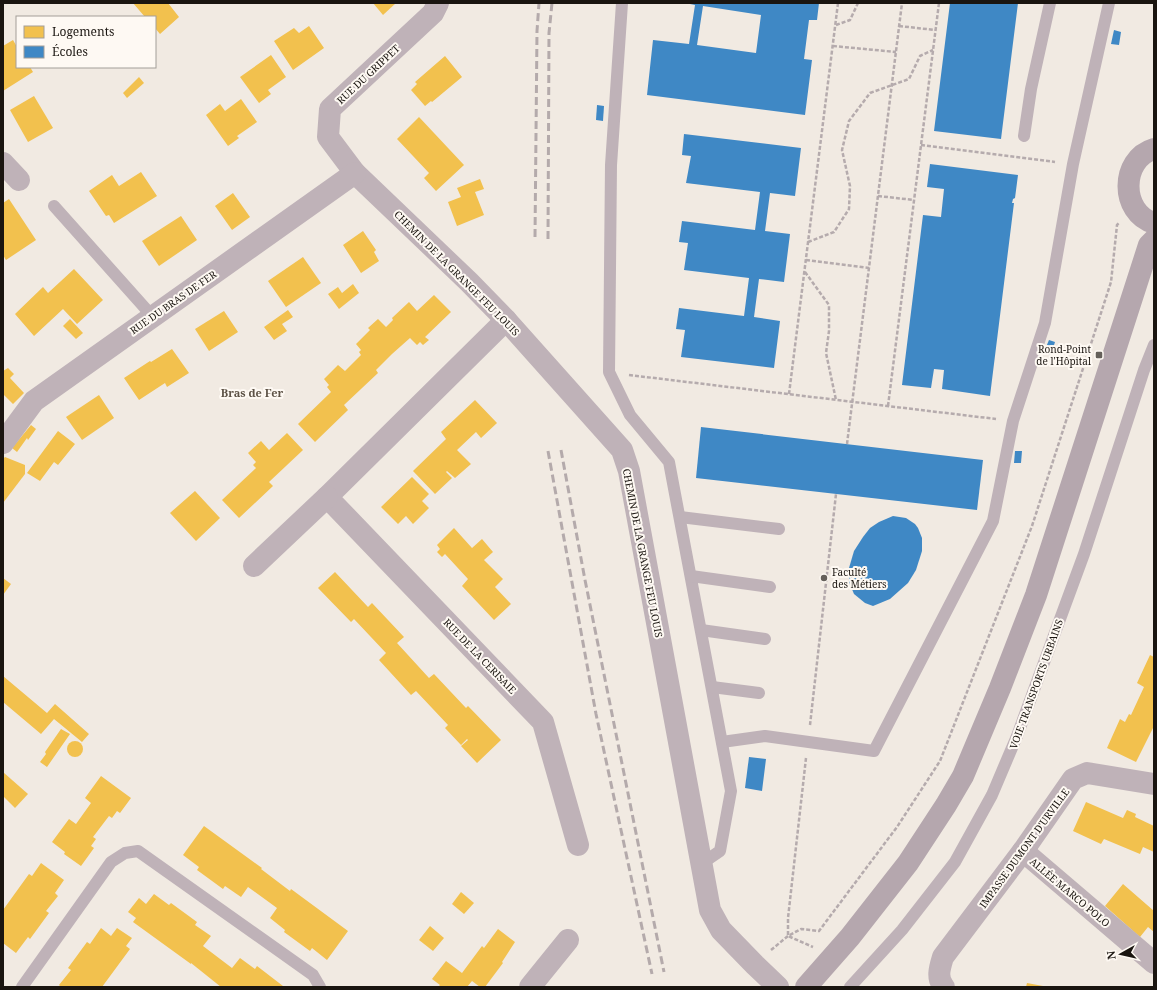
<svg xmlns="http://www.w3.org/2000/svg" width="1157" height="990" font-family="'Noto Serif',serif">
<rect width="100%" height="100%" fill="#f1eae2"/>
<g fill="#f2c14e">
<polygon points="133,3 168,3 179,17 160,34 155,28 155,17 145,17"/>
<polygon points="373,3 396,3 383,15"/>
<polygon points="309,26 324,48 293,70 274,41 294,28 299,33"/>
<polygon points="13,40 17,47 17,67 30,67 33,72 3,91 3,46"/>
<polygon points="271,55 286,77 268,90 271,94 259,103 240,77"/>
<polygon points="445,56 462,77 432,102 431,101 425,106 411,90 417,84 415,82"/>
<polygon points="139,77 144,83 127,98 123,93"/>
<polygon points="34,96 53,128 28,142 10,110"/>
<polygon points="241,99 257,122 237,136 239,138 228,146 206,115 220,104 225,111"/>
<polygon points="419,117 464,165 436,191 424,178 429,173 397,139"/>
<polygon points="141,172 157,196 114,223 109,215 106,216 89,191 112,175 119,186"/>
<polygon points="480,179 484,189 475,192 484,215 457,226 448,202 461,197 457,188"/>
<polygon points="233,193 250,217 232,230 215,206"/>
<polygon points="9,199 36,240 6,260 3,255 3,203"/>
<polygon points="181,216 197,240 159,266 142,241"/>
<polygon points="363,231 376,250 374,252 379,261 361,273 343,245"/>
<polygon points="303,257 321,283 286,307 268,281"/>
<polygon points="74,269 103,300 77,324 63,309 34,336 15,314 43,287 48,293"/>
<polygon points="353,284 359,293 339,309 328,294 338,287 342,293"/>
<polygon points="434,295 451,312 425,337 429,340 423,345 420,342 417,345 410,338 392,354 376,370 378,373 344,405 348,410 315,442 298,424 331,392 327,387 329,385 324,379 338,365 345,371 361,355 359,352 361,350 356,344 370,330 368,328 378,319 386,327 393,320 392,318 409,302 417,311"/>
<polygon points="288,310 293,317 282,324 287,331 274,340 264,327"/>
<polygon points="224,311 238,332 209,351 195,329"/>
<polygon points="70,319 83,333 76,339 63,326"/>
<polygon points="172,349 189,373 167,387 165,383 139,400 124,378 150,361 151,362"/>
<polygon points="8,368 14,374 10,378 24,393 13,404 3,394 3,371"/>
<polygon points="99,395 114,418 82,440 66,417"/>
<polygon points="475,400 497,423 481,438 476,432 457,450 471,464 455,478 447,471 446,472 452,478 435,494 413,471 446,439 441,432"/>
<polygon points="31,425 36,429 28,440 27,438 17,452 12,448"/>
<polygon points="58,431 75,444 58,465 54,462 40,481 27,473"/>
<polygon points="287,433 303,450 269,482 273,486 239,518 222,500 256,468 253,465 256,462 248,453 261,441 269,450"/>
<polygon points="5,457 25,465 25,474 3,503 3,459"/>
<polygon points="412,477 429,494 422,501 429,508 413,524 406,516 398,524 381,507"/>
<polygon points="195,491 220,518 196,541 170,513"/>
<polygon points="454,528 472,548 482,539 493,552 484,560 503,579 495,587 511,604 494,620 462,586 468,579 445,554 442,557 437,552 440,549 437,545"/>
<polygon points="335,572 368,607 372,603 404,637 397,643 429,678 434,674 466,708 468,706 501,740 477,763 461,746 468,740 467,739 461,745 445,728 448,725 416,691 411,695 379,660 386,653 354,619 351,622 318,588"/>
<polygon points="3,578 11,584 3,595"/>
<polygon points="1150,655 1154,657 1154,726 1136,762 1107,748 1120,719 1125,722 1129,714 1131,715 1144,687 1137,683"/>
<polygon points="3,676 47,713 55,704 89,734 82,742 54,719 41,734 3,702"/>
<polygon points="61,729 70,734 47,767 40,762 46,754 45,752"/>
<circle cx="75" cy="749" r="8"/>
<polygon points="3,772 28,794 15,808 3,796"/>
<polygon points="101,776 131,798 120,813 117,811 112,818 109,816 93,837 96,839 91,846 94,848 81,866 64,854 65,852 52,842 69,819 76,824 91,803 85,798"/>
<polygon points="1086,802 1123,818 1127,810 1136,814 1135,817 1154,826 1154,852 1143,847 1140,854 1104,839 1101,844 1073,831"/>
<polygon points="204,826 262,868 261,869 290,891 291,889 348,931 327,960 312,948 310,951 284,932 285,930 270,918 277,908 248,887 241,897 225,886 223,889 197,870 199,867 183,855"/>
<polygon points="41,863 64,880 55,893 58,896 46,911 49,913 30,939 28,937 16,953 3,943 3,910 29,874 32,876"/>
<polygon points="1123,884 1154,911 1154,932 1148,927 1140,937 1105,906"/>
<polygon points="461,892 474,903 464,914 452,904"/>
<polygon points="154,894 169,905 171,903 197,922 195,925 211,936 203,946 232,968 240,958 255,969 257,966 283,986 282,987 221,987 191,963 191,964 133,922 136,918 128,912 139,898 146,904"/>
<polygon points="430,926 444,938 433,951 419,940"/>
<polygon points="101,928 111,936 117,928 132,938 126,946 130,949 102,987 61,987 59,985 71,970 68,968 87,942 90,944"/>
<polygon points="498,929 515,942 502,962 503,963 485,987 480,987 472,981 467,987 438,987 440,985 432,979 446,961 462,973 482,946 484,948"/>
<polygon points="1027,983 1043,986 1043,987 1026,987"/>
</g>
<g fill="#3f88c5" fill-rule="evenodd">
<path d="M685 3H819L817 20H809L804 59 812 60 805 115 647 95 653 40 689 44 695 5ZM703 6 761 15 756 53 697 45Z"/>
<polygon points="950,3 1018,3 1001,139 934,131"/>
<polygon points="1114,30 1121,32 1119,45 1111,44"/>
<polygon points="597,105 604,106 603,121 596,120"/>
<polygon points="684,134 801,148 795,196 770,193 765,231 790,234 784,282 759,279 754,317 780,321 774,368 681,357 685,330 676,329 679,308 744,316 749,278 684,270 688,243 679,242 682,221 755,230 760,192 686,183 691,156 682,155"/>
<polygon points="930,164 1018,175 1015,198 1013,199 1012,203 1014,203 990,396 942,389 944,370 934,369 931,388 902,385 923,215 941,217 944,189 927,187"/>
<polygon points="1049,340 1055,342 1051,355 1044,352"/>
<polygon points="701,427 983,460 977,510 696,478"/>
<polygon points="1015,451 1022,451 1021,463 1014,463"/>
<polygon points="893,516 906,518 915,524 918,528 922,538 922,551 916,570 908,583 890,599 873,606 865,603 854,594 849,582 849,568 854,551 863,537 870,528 879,522"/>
<polygon points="749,757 766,759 762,791 745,788"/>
</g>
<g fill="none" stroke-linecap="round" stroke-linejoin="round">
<g stroke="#b5abad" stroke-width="2.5" stroke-dasharray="4 2" stroke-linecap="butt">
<polyline points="836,25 850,20 858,3"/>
<polyline points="899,26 935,30"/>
<polyline points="833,46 896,52"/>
<polyline points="921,145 1055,162"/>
<polyline points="878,196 914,200"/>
<polyline points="808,242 834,232 849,209 850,186 842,150 849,121 870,93 909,79 920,56 933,50"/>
<polyline points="806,260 869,268"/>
<polyline points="805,272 829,305 829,331 826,353 836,400"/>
<polyline points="629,375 996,419"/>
<polyline points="789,394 838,3"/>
<polyline points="888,406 939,3"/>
<polyline points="847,444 902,3"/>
<polyline points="810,725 836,494"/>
<polyline points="806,758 788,918 788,936 813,947"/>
<polyline points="771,950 788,936 801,929 819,931 897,827 940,761 1032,526 1111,282 1117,225 1119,223"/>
</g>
<g stroke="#bfb2b8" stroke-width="12">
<polyline points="622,3 611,165 609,372 630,415 669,462 731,791 720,851 701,864"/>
<polyline points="1024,136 1031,89 1050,3"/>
<polyline points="54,206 153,317"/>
<polyline points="680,517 779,529"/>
<polyline points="691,576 770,587"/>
<polyline points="701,630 765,639"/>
<polyline points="712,687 759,693"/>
<polyline points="722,742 765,736 874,751 993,521 1013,421 1045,323 1073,164 1109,3"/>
<polyline points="22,987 111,862 125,853 138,851 313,975 320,987"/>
<polyline points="850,987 902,930 955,862 992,795 1017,736 1084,554 1144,370 1154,345"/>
</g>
<g stroke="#bfb2b8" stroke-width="22">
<polyline points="438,3 433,13 330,109 328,137 355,173 469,282 506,320 622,450 629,471 710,910 721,930 755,965 778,987"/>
<polyline points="3,163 19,180"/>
<polyline points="506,320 327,497 543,722 578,845"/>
<polyline points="3,443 34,401 355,173"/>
<polyline points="254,566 327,497"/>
<polyline points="1023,851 1154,963"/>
<polyline points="530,987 568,940"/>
<path d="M944 987C936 978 940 967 943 957L1023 851 1073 779 1087 773 1154 784"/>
</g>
<g stroke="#b5a7ae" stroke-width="22">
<path d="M1154 149C1120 159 1120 213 1154 223"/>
<polyline points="806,987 850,937 908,863 946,805 963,776 1000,688 1036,595 1149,245 1154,240"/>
</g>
<g stroke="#b4aaab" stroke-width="3" stroke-dasharray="8 4" stroke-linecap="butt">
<polyline points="535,237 537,31 539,3"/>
<polyline points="548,239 549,33 552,3"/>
<polyline points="561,450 585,580 664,972"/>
<polyline points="548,451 596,714 652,974"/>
</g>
</g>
<g fill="#65605a" stroke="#fef9f3" stroke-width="1.5">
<rect x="1095" y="351" width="8" height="8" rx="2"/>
<circle cx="824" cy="578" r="4"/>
</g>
<g text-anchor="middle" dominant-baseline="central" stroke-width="4" stroke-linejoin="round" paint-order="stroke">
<g font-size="10" fill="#1a1510" stroke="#fef9f3">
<text transform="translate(368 74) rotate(-43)">RUE DU GRIPPET</text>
<text transform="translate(457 273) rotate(45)">CHEMIN DE LA GRANGE FEU LOUIS</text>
<text transform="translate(173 302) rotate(-35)">RUE DU BRAS DE FER</text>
<text transform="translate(643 553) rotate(79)">CHEMIN DE LA GRANGE FEU LOUIS</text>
<text transform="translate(480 656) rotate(46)">RUE DE LA CERISAIE</text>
<text transform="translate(1036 684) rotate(-70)">VOIE TRANSPORTS URBAINS</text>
<text transform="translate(1024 848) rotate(-54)">IMPASSE DUMONT D'URVILLE</text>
<text transform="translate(1070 892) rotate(40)">ALLÉE MARCO POLO</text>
</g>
<g font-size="10" fill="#1a1510" stroke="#fef9f3" text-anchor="end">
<text x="1091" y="349">Rond-Point<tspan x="1091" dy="12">de l'Hôpital</tspan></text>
<text x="832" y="572" text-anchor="start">Faculté<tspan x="832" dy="12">des Métiers</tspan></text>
</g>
<g font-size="11" font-weight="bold" fill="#5d5246" stroke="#fef9f3">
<text x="252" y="392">Bras de Fer</text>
</g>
</g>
<rect width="1157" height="990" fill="none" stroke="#1a1510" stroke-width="8"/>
<rect x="16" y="16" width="140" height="52" fill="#fef9f3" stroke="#a39e98"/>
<rect x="24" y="26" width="20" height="12" fill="#f2c14e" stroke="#a39e98"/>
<text x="52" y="36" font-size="12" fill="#1a1510">Logements</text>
<rect x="24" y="46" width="20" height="12" fill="#3f88c5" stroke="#a39e98"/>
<text x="52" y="56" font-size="12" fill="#1a1510">Écoles</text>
<g transform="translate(1121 954) rotate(262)" stroke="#fef9f3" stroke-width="3" paint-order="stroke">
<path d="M0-3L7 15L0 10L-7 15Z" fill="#1a1510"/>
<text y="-6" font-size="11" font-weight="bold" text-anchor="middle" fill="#1a1510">N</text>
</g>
</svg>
